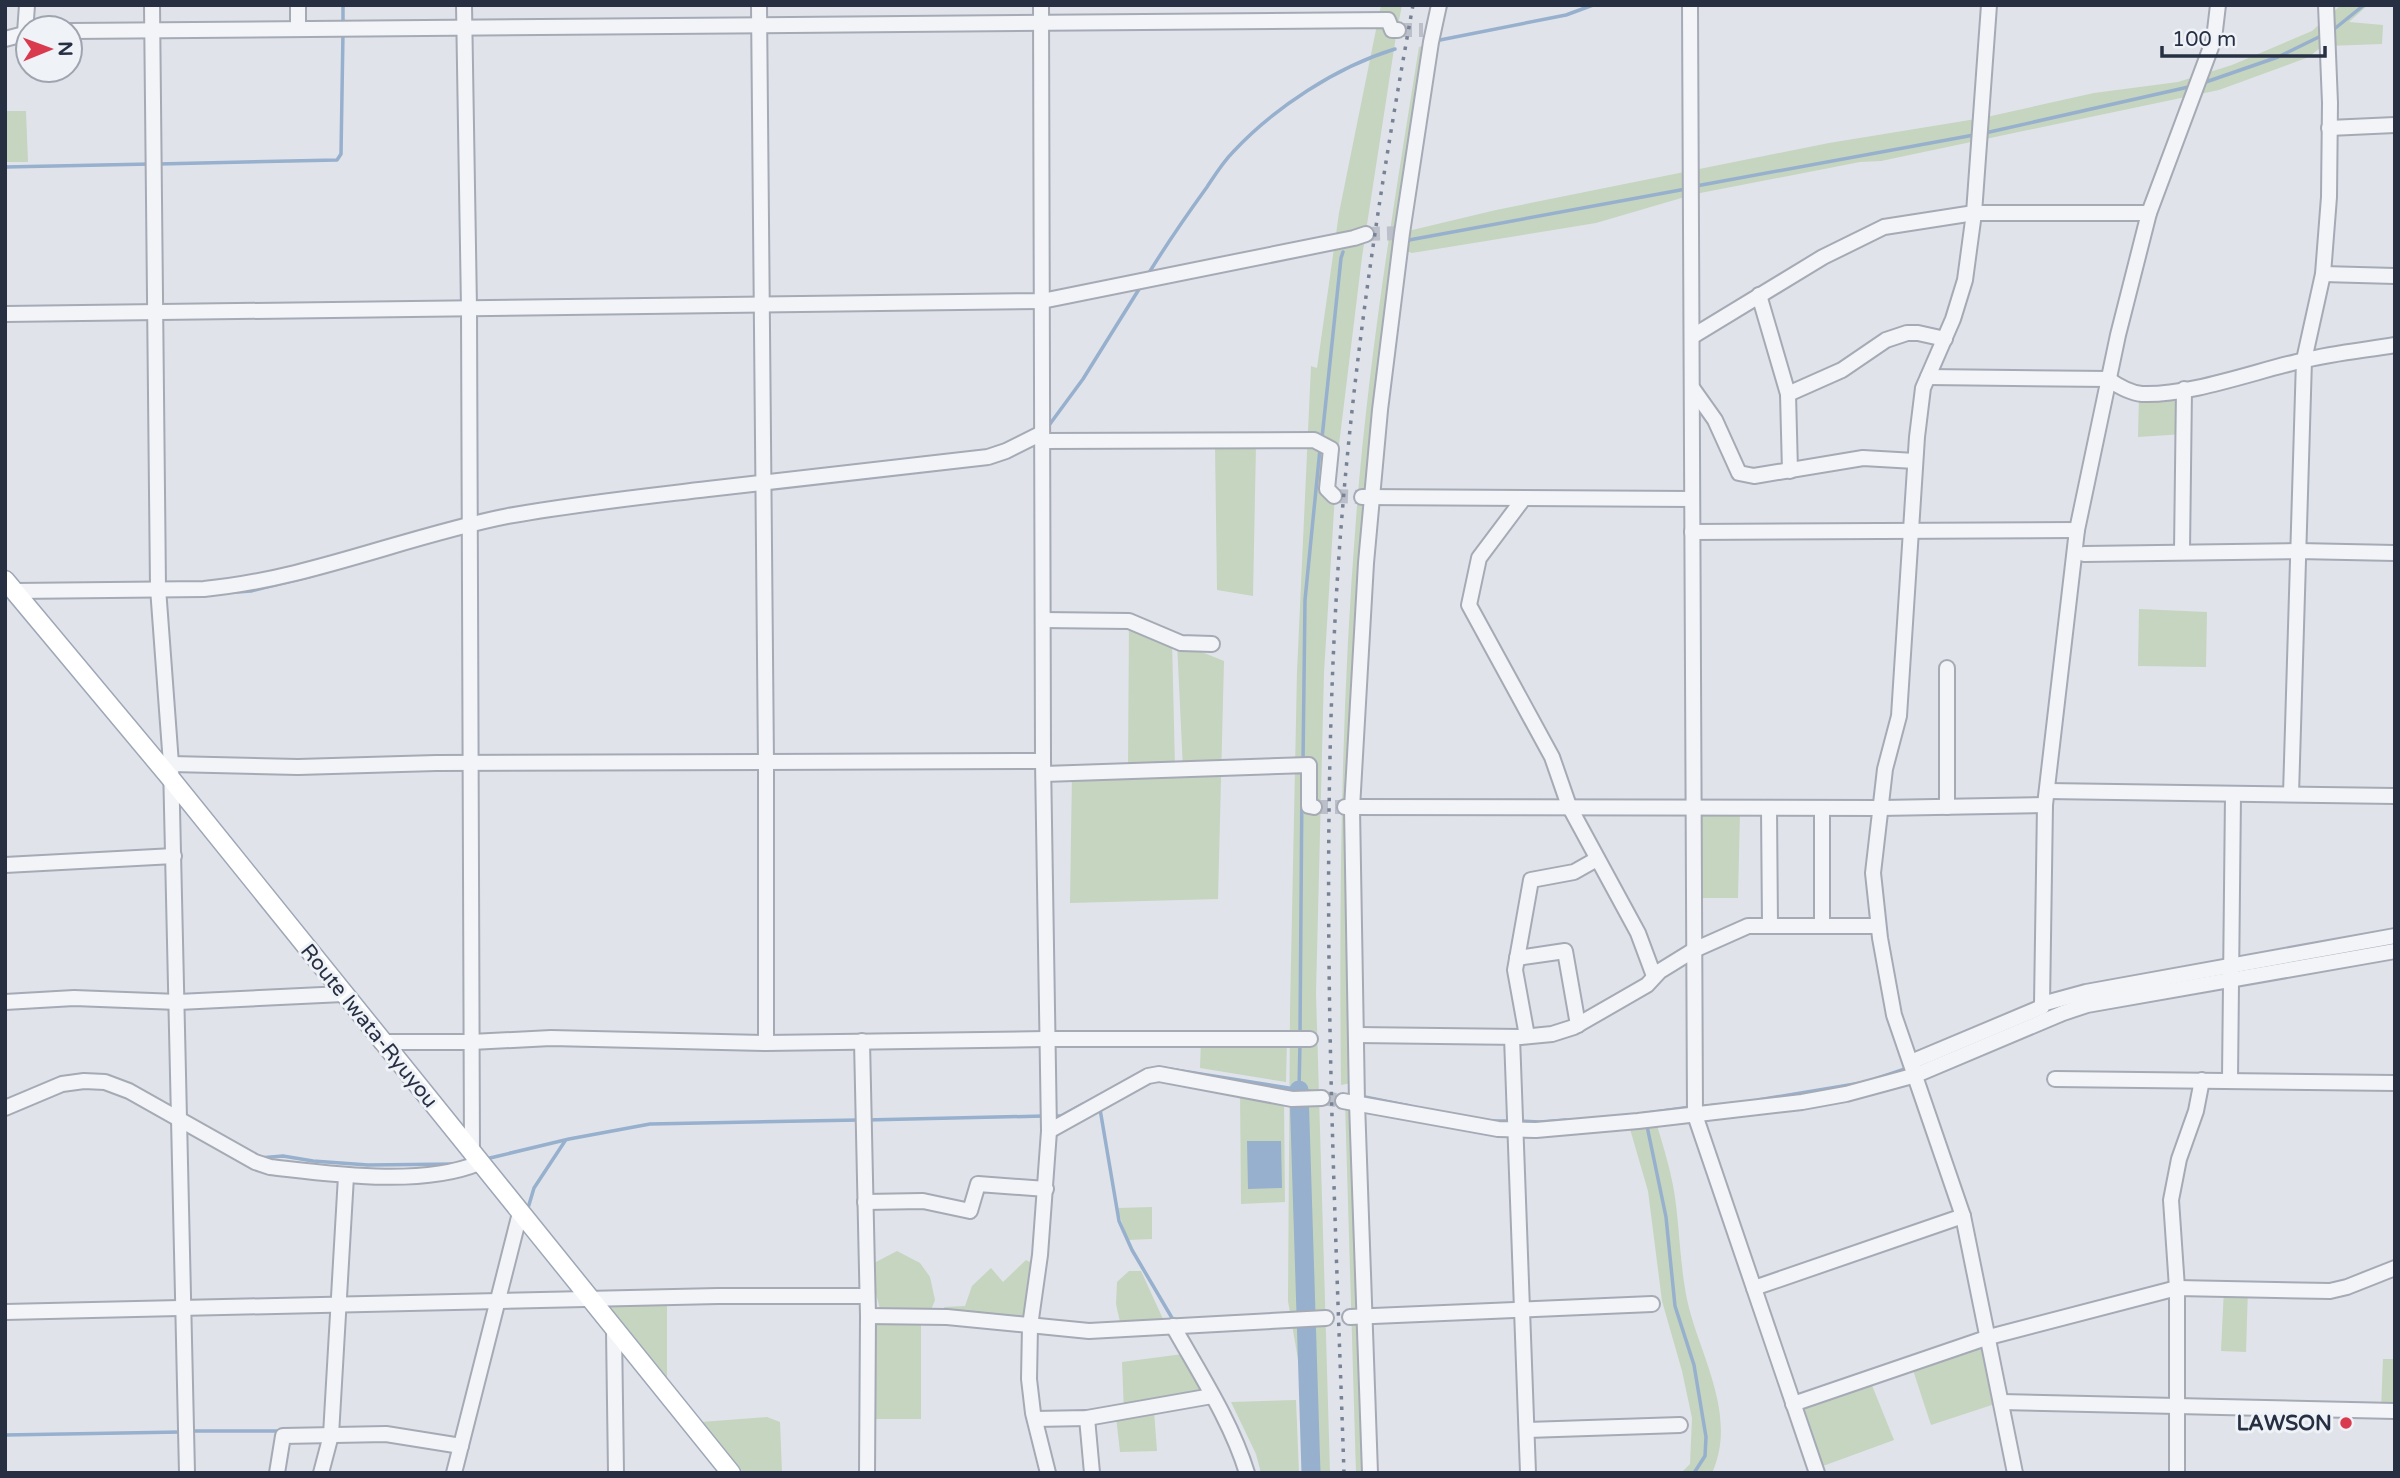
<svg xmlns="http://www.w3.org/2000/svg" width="2400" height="1478" font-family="'Varela Round',sans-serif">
<rect width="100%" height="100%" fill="#e0e3ea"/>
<g fill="#c5d5c0">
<polygon points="1381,5 1402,5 1396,36 1362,257 1337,461 1324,673 1316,993 1330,1473 1304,1473 1301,1377 1288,1301 1290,1012 1297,672 1311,366 1317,368 1339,213"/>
<path d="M2341 5H2368L2349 22 2383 25 2382 44 2327 46V42L2309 57 2219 90 1881 161 1860 162 1695 194 1596 223 1412 253 1401 249 1390 331 1352 805 1357 1082 1341 1085C1339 896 1341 707 1356 519 1368 360 1394 203 1419 47L1429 44 1404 232 1496 210 1829 143 1982 118 2094 93 2178 82 2232 65 2312 31Z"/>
<polygon points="26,111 28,162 5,162 5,111"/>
<polygon points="2184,389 2184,434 2138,437 2139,394"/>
<polygon points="1215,445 1256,445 1253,596 1217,590"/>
<polygon points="2139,609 2207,612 2206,667 2138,666"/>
<polygon points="1129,621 1172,640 1175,769 1183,769 1177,642 1224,661 1218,899 1070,903 1072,773 1128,771"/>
<polygon points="1701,807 1740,812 1738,898 1699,898"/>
<polygon points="1201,1039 1287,1039 1286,1082 1200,1068"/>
<polygon points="1240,1089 1284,1098 1285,1202 1241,1204"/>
<polygon points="1345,1101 1357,1103 1368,1473 1356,1473"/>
<path d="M1655 1119C1662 1142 1670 1167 1674 1191 1680 1228 1680 1273 1689 1308 1703 1361 1737 1418 1712 1473H1681L1690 1464 1692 1418 1682 1371 1662 1301 1648 1191 1628 1122Z"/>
<polygon points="1152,1207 1152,1239 1128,1240 1117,1208"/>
<polygon points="897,1251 920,1263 930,1277 935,1300 931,1310 921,1317 921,1419 867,1419 868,1316 880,1309 873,1282 874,1263"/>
<polygon points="1026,1260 1034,1264 1025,1316 1003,1323 947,1317 944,1307 965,1306 972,1286 991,1268 1003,1282"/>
<polygon points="1129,1271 1141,1271 1163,1319 1137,1328 1120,1322 1116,1304 1117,1282"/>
<polygon points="2224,1289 2248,1289 2246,1352 2221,1351"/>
<polygon points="667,1298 667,1384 601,1304"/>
<polygon points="1989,1337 2001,1402 1931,1425 1911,1364"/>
<polygon points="1183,1354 1208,1397 1124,1412 1122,1362"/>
<polygon points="2383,1359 2395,1359 2395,1411 2381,1410"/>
<polygon points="1869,1378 1894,1440 1823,1466 1803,1404"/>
<polygon points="1296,1400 1299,1473 1261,1473 1256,1454 1231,1402"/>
<polygon points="1154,1411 1157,1451 1120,1452 1116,1417"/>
<polygon points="767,1417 780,1422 782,1473 744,1473 701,1422"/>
</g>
<polygon fill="#97b0cd" points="1247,1141 1281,1141 1282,1188 1248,1189"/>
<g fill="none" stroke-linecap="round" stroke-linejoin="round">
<g stroke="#97b0cd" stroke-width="3.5">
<polyline points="343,24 343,5"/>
<polyline points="2333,30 2364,5"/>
<polyline points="1440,40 1566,15 1593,5"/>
<polyline points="2200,84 2278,57 2323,35"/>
<polyline points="1985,133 2193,86"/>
<polyline points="158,164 337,160 341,154 343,32"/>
<polyline points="5,167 151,164"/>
<polyline points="1696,186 1974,135"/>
<polyline points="1409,240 1686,189"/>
<path d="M1147 276C1166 245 1186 216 1207 187 1215 175 1223 162 1233 152 1274 108 1336 67 1395 49"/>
<polyline points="1047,428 1083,379 1141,286"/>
<polyline points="1322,438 1341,258 1343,252"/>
<polyline points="237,592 251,591 312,576"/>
<polyline points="1303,762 1305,600 1320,449"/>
<polyline points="2044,1012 2063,1006"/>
<polyline points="1300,1035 1302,777"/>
<polyline points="1163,1068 1314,1092"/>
<polyline points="1875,1079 1908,1068"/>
<polyline points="1299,1090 1300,1043"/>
<polyline points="1360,1096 1410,1106"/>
<polyline points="1758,1100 1861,1083"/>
<polyline points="1699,1107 1716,1105"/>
<polyline points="1100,1109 1119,1221 1132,1250 1175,1323"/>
<polyline points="1640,1114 1691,1107"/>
<polyline points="1052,1116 1061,1116 1083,1104"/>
<polyline points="866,1120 1044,1116"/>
<polyline points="1487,1121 1510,1121"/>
<polyline points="1518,1121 1540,1122 1566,1120"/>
<polyline points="1647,1126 1666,1217 1675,1306 1694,1365 1706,1437 1705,1456 1694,1473"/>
<polyline points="259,1158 283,1156 313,1161 368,1165 457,1164"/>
<polyline points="490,1158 569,1139 650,1124 859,1120"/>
<polyline points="528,1208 534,1188 565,1141"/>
<polyline points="189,1431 282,1431"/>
<polyline points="5,1435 181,1432"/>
</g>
<polyline stroke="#97b0cd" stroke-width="19" points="1299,1090 1311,1473"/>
<g stroke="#bbbfc9" stroke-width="14" stroke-dasharray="14 7" stroke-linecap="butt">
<polyline points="1398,30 1423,30"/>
<polyline points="1366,234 1402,233"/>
<polyline points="1334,496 1362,497"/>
<polyline points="1314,807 1344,807"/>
<polyline points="1322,1098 1343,1101"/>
</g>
<defs>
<g id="minor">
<polyline points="152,5 158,588 171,764 187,1473"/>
<polyline points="298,5 298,29"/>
<polyline points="464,5 469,308 472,1155"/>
<polyline points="759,5 766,763 766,1043"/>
<polyline points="1041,5 1043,761 1049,1131 1040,1255 1030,1326 1029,1379 1033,1413 1048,1473"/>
<polyline points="1690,5 1695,1115 1817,1473"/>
<polyline points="1989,5 1974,213 1965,280 1953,319 1923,388 1917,437 1899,716 1885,769 1873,873 1880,938 1894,1015 1963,1216 2015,1473"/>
<polyline points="70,31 1388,20 1392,30 1398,30"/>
<polyline points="25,33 27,5"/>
<polyline points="5,39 28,33"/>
<polyline points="2329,128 2395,125"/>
<polyline points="2323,274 2395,276"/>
<polyline points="1759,295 1788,394 1790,471"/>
<polyline points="5,314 1042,301 1354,238 1366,234"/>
<polyline points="1693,336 1823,257 1884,227 1974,213 2149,213"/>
<path d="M1928 377 2108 379C2118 386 2130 393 2142 394 2190 396 2258 370 2305 360 2334 353 2365 350 2395 345"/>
<polyline points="1693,389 1715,420 1739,473 1754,476 1863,458 1915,461"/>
<polyline points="1788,394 1842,370 1886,340 1907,333 1918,333 1945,339"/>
<polyline points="1042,441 1314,440 1331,449 1327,489 1334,496"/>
<polyline points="1362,497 1692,499"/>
<polyline points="1524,498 1479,558 1469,605 1552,757 1569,806 1638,933 1654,976"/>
<polyline points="1692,532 2077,530"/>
<polyline points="2182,551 2184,389"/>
<polyline points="2084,554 2298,551 2395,553"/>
<path d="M15 591 204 589C309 579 406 536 508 516 574 504 641 497 708 489 802 479 895 468 988 457L1006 451 1042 433"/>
<polyline points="1043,620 1129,621 1181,643 1212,644"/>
<polyline points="1947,668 1947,807"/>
<polyline points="171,764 298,767 436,763 1043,761"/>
<polyline points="1044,774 1309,765 1309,806 1314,807"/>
<polyline points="2047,791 2395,796"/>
<polyline points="2291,794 2304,360 2323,274 2329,197 2330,103 2326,5"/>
<polyline points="1345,807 1880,808 2045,805"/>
<polyline points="1769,808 1770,926"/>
<polyline points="1822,808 1822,926"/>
<polyline points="5,865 174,856"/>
<polyline points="1517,958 1565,951 1578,1025"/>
<polyline points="5,1002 74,998 178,1002 343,994"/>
<polyline points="2042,1004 2045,805 2077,530 2118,335 2149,213 2214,39 2218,5"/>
<polyline points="1357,1035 1521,1037 1552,1034 1574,1027 1647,985 1660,971 1694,950 1748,926 1878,926"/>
<polyline points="1527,1036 1515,970 1531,880 1574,872 1597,859"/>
<polyline points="1512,1037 1528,1473"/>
<polyline points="862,1041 868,1316 867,1473"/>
<polyline points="381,1042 471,1042 551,1038 766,1043 1046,1039 1310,1039"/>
<polyline points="1911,1062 2042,1007 2042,1004 2086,992 2395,936"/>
<polyline points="2055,1079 2395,1083"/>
<polyline points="2230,1079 2233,794"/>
<polyline points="1343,1101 1498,1129 1536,1130 1638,1121 1802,1102 1846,1094 1916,1075 2063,1013 2087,1005 2395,951"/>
<path d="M5 1108 62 1084 84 1081 105 1082 129 1091 255 1162 270 1167C332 1174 421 1187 479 1163"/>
<polyline points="1049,1131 1148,1076 1159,1074 1292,1099 1322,1098"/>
<polyline points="865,1202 923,1201 970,1211 978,1184 1046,1189"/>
<polyline points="1754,1288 1963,1216"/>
<polyline points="5,1312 718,1296 867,1296"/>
<polyline points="868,1316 947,1317 1089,1331 1326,1318"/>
<polyline points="1350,1317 1652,1304"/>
<path d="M1173 1326C1200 1374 1231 1421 1247 1473"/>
<polyline points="614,1331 616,1473"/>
<polyline points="2001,1402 2395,1411"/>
<polyline points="1793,1404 1989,1337 2177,1288 2330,1291 2347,1287 2395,1268"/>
<polyline points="1087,1418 1092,1473"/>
<polyline points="1035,1419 1087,1418 1212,1396"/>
<polyline points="1527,1430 1680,1425"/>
<polyline points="277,1473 283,1436 386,1434 461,1446"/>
<polyline points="321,1473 331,1435 346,1176"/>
<polyline points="454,1473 520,1213"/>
<polyline points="1370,1473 1357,1103 1352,808 1366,563 1380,410 1402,233 1431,42 1439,5"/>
<polyline points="2177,1473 2177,1288 2171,1200 2179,1159 2196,1111 2202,1080"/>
</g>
<polyline id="major" points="5,580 172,780 731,1473"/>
</defs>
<use href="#minor" stroke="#a5aab5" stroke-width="18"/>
<use href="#major" stroke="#9ea7b7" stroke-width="21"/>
<use href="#minor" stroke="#f3f4f8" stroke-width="14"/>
<use href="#major" stroke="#fff" stroke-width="18"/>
<path stroke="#788295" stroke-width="3.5" stroke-dasharray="3.5 7" stroke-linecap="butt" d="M1344 1473C1334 1177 1319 881 1337 585 1349 390 1378 197 1413 5"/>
</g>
<circle fill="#da3a4e" stroke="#eff2f7" stroke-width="2.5" cx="2346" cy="1423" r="7"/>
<g text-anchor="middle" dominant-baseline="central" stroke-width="6" stroke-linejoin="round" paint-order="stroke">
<g font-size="21" fill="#273043" stroke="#eff2f7">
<text transform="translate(369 1026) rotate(51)">Route Iwata-Ryuyou</text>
</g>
<g font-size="21" font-weight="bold" fill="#273043" stroke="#eff2f7" text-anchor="end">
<text x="2332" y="1423">LAWSON</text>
</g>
</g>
<rect width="2400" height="1478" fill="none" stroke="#273043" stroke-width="14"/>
<g transform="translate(49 49) rotate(89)"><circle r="33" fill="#eff2f7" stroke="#9fa4af" stroke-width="2"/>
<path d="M0-5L12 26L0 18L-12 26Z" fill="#da3a4e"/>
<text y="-10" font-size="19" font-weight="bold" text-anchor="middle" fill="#273043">N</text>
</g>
<path d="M2162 46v10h163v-10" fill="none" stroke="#273043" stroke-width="3.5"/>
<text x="2172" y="46" font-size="21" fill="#273043" stroke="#eff2f7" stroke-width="5" paint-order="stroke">100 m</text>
</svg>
